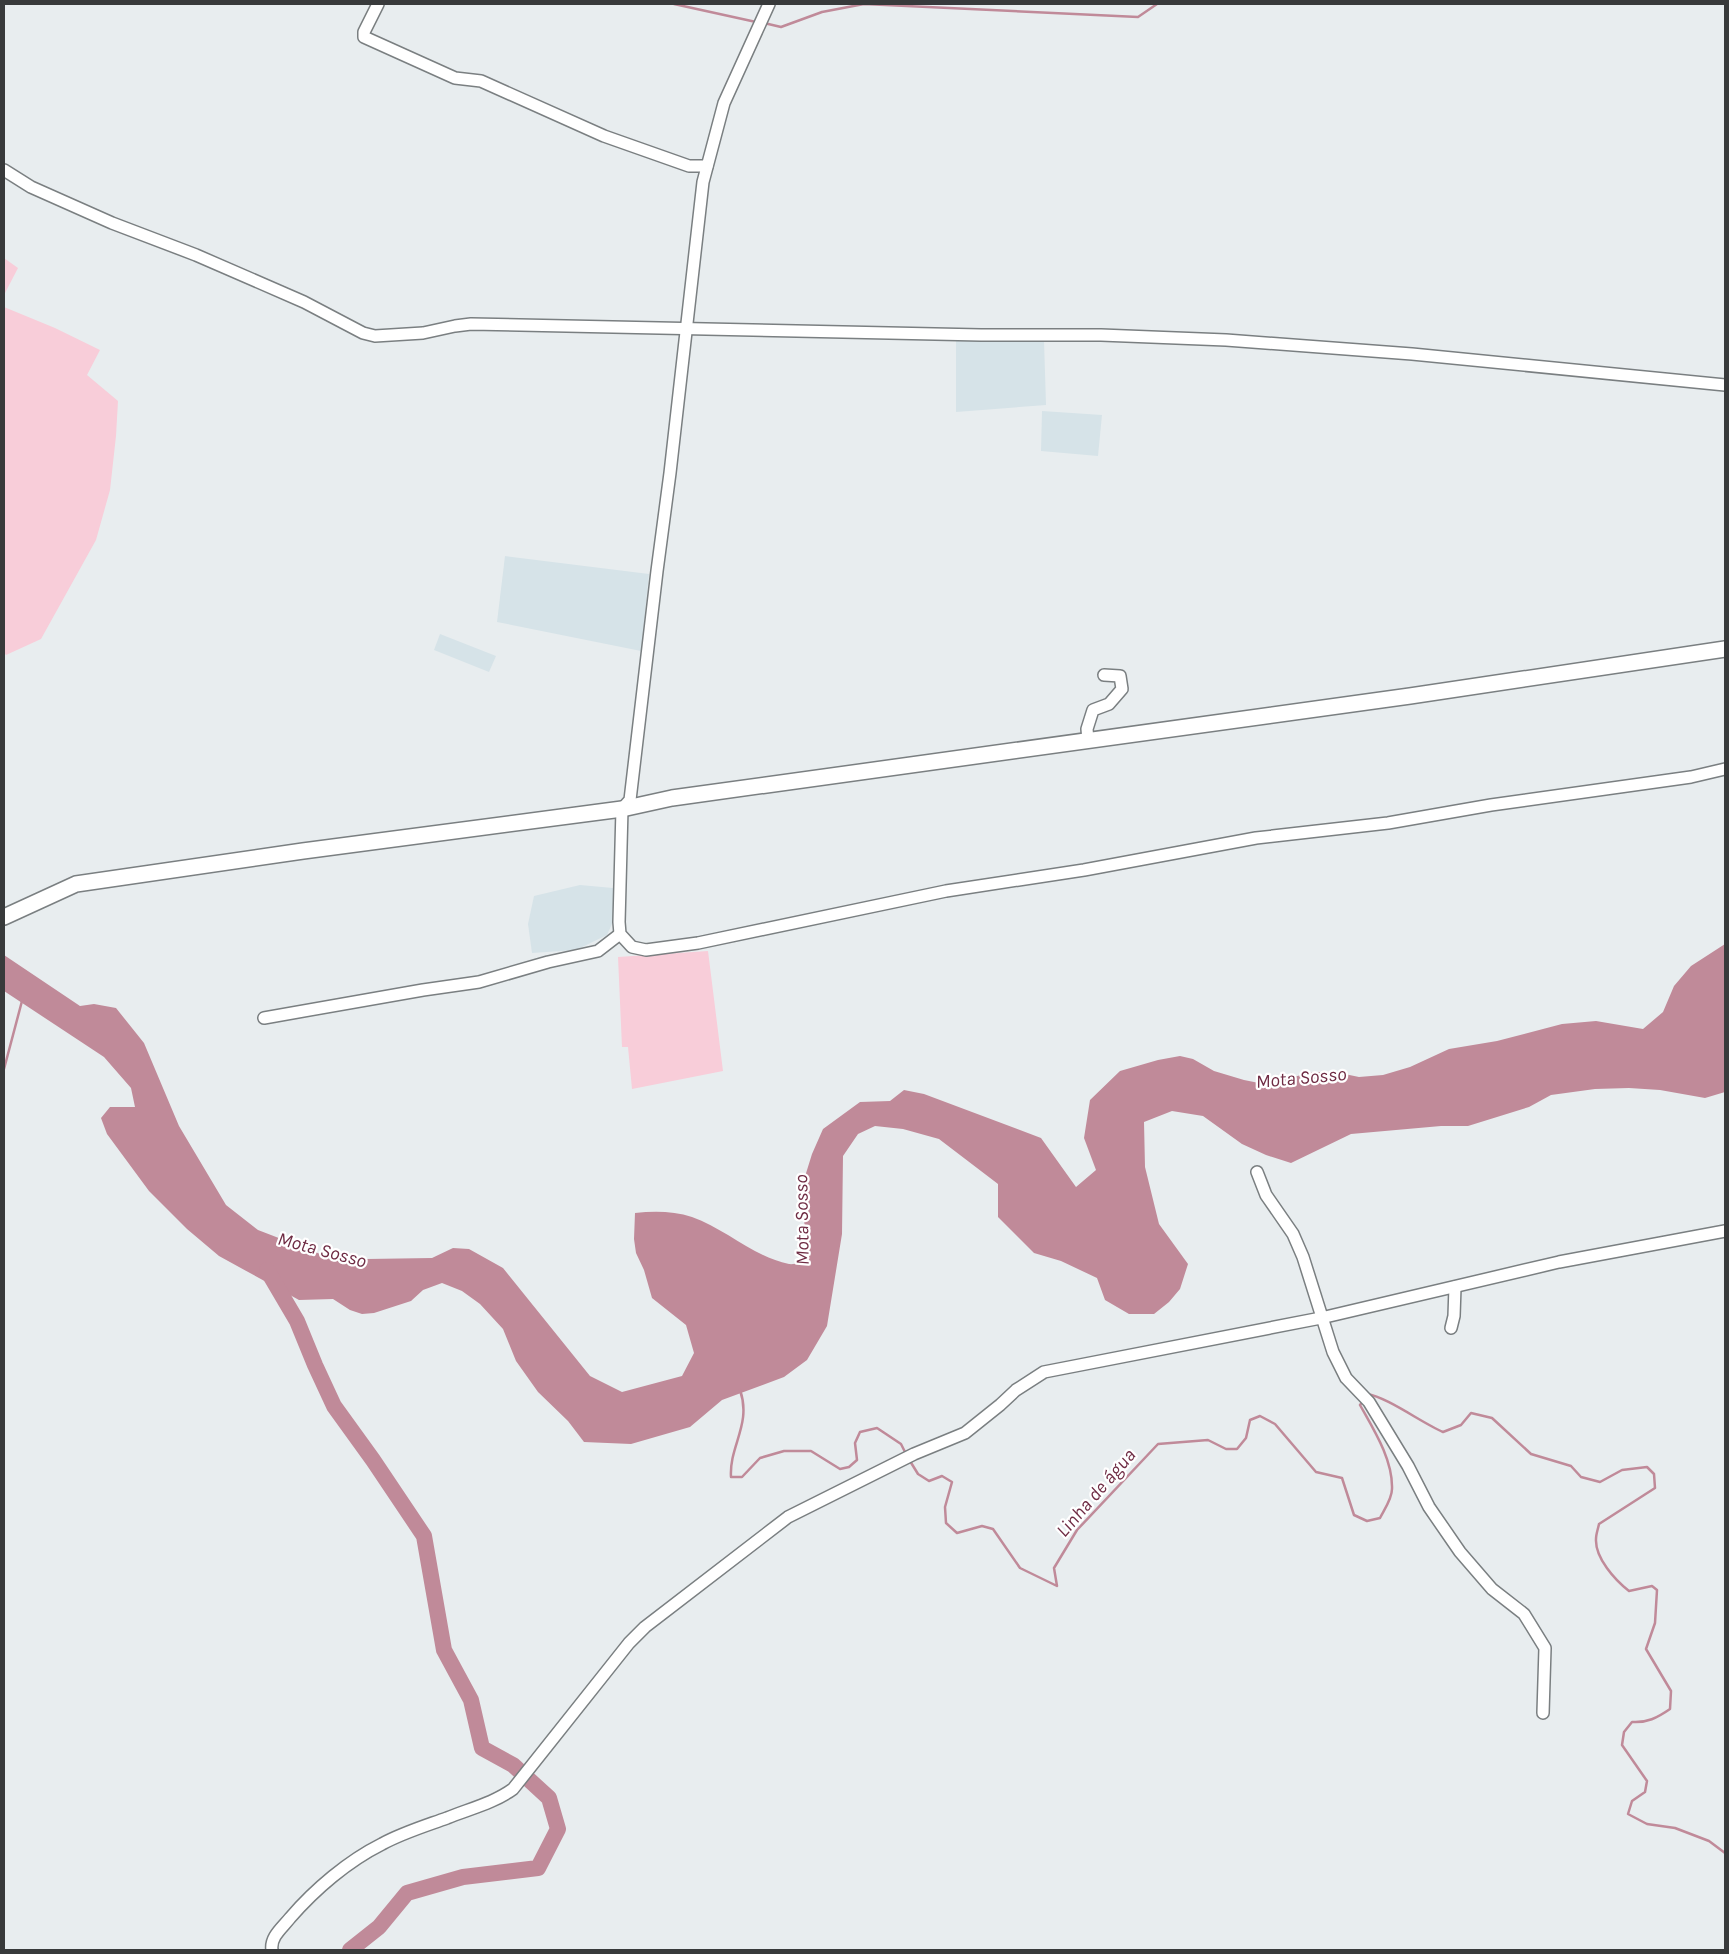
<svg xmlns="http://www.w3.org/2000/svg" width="1729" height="1954" font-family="Karla,sans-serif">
<rect width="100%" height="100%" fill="#e8edef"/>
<g fill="#d6e3e8">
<polygon points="956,341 1044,341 1046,405 956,412"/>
<polygon points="1042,411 1102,415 1098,456 1041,451"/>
<polygon points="505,556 649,574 641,651 497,622"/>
<polygon points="440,634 496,656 489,672 434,650"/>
<polygon points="580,885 613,888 615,917 607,935 576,950 532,953 528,924 534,896"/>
</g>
<g fill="#f8cdd9">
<polygon points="4,258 18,268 4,295"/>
<polygon points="4,307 55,328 100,350 87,375 118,401 116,436 110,490 96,540 41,639 6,655 4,653"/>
<polygon points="708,951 723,1071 632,1089 628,1047 622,1047 618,957"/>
</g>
<path fill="#c08a99" d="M1725 944V1092L1705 1098 1660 1090 1629 1088 1595 1089 1551 1095 1529 1107 1468 1126H1441L1351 1134 1291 1163 1266 1155 1242 1144 1203 1116 1172 1111 1144 1122 1145 1167 1159 1224 1188 1264 1180 1289 1169 1302 1154 1314H1129L1105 1300 1097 1278 1061 1261 1034 1253 998 1217V1184L939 1139 903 1129 875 1126 858 1134 843 1156 842 1234 827 1326 807 1360 784 1377 722 1400 690 1427 631 1444 584 1442 568 1421 538 1392 516 1361 503 1329 480 1304 462 1291 442 1283 423 1290 411 1301 374 1313 362 1314 350 1310 333 1299 299 1300 219 1256 187 1229 149 1191 107 1134 101 1118 110 1107H135L131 1088 104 1057 4 991V955L80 1006 94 1004 116 1008 144 1043 179 1126 226 1205 258 1230 328 1257 367 1259 432 1258 453 1248 469 1249 503 1268 590 1376 622 1392 682 1376 694 1353 686 1325 652 1298 644 1270 636 1253 634 1239 635 1213C654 1211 674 1211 692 1217 726 1229 754 1257 789 1264 795 1265 802 1261 808 1260L809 1241 798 1199 812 1154 823 1129 860 1102 890 1101 904 1090 924 1094 1041 1138 1076 1187 1096 1170 1084 1138 1090 1100 1120 1071 1158 1060 1180 1056 1193 1059 1214 1071 1244 1080 1264 1084 1314 1072H1335L1359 1077 1383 1075 1410 1067 1449 1049 1497 1041 1562 1024 1596 1021 1643 1029 1663 1012 1674 986 1691 966Z"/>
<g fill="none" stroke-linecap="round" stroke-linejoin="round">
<g stroke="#c08a99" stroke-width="2.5">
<polyline points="674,4 756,22"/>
<polyline points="764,23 781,27 822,12 864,4 1138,17 1157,4"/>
<polyline points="4,1069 22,1001"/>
<path d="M740 1390C752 1424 729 1446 731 1477H742L760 1458 784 1451H811L840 1469 849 1467 857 1460 855 1443 860 1432 877 1428 901 1444 906 1454"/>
<path d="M1367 1394C1387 1397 1422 1423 1443 1432L1461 1425 1471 1413 1492 1418 1531 1454 1571 1466 1581 1477 1600 1482 1622 1470 1647 1467 1654 1474 1655 1488 1599 1524C1598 1529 1596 1534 1596 1539 1595 1558 1615 1580 1629 1591L1652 1586 1657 1590 1655 1623 1646 1649 1671 1691 1670 1709C1657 1718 1647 1723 1632 1722L1624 1732 1622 1745 1647 1781 1645 1792 1632 1801 1628 1814 1647 1824 1675 1828 1709 1841 1725 1853"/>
<path d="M910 1461 918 1474 929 1481 942 1476 952 1482 945 1507 946 1523 957 1533 982 1526 993 1529 1020 1568 1057 1586 1054 1568 1077 1530 1158 1444 1208 1440 1226 1449H1237L1246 1438 1250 1420 1260 1416 1275 1424 1316 1472 1342 1478 1354 1515 1367 1521 1380 1518C1384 1510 1392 1499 1392 1489 1393 1460 1374 1430 1360 1405L1363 1401"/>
</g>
<polyline stroke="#c08a99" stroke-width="16" points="267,1270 297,1321 315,1365 334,1406 373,1460 424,1536 444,1650 471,1700 482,1748 513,1765 549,1798 558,1829 538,1868 463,1877 407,1893 379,1927 350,1950"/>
<defs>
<g id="minor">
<polyline points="378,4 364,32 364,37 455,78 481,81 604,136 689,166 707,166"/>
<polyline points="769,4 724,103 703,182 670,473 657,571 630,800 622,809 619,922 620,934 632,947 646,950 698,943 946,891 1084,870 1256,838 1388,823 1491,805 1691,777 1725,769"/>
<polyline points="4,170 31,187 112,223 196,255 304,302 363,333 375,336 423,333 455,326 471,324 981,335 1101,335 1226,340 1412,354 1725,385"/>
<polyline points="1088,740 1087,729 1093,710 1109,704 1122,689 1120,676 1104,675"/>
<polyline points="264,1018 423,990 479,982 548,962 598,951 620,934"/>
<polyline points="1257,1172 1266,1195 1293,1234 1303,1257 1333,1352 1346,1378 1369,1402 1408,1466 1429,1507 1460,1552 1492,1589 1524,1614 1545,1648 1543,1713"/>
<polyline points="1451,1328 1454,1316 1455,1287"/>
<path d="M272 1950C270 1937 282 1928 290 1918 315 1889 348 1861 382 1844 402 1833 425 1826 447 1818 469 1809 494 1803 513 1789L629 1643 645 1627 788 1517 914 1454 965 1433 1000 1405 1016 1390 1044 1372 1321 1318 1559 1262 1725 1231"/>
</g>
<polyline id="major" points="4,917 76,884 303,851 622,809 672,798 1410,696 1725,649"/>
</defs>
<use href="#minor" stroke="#7a7f81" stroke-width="14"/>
<use href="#major" stroke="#7a7f81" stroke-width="18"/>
<use href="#minor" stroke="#fff" stroke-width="11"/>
<use href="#major" stroke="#fff" stroke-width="15"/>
</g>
<g text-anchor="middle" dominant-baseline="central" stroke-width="4.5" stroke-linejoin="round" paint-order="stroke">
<g font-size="19" font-style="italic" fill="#6f2c44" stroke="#fff">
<text transform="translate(1301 1078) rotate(-5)">Mota Sosso</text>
<text transform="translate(802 1220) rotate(-91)">Mota Sosso</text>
<text transform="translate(322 1250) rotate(15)">Mota Sosso</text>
<text transform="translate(1096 1493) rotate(-49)">Linha de água</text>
</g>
</g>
<rect width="1729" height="1954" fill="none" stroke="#383a3b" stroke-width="10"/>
</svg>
